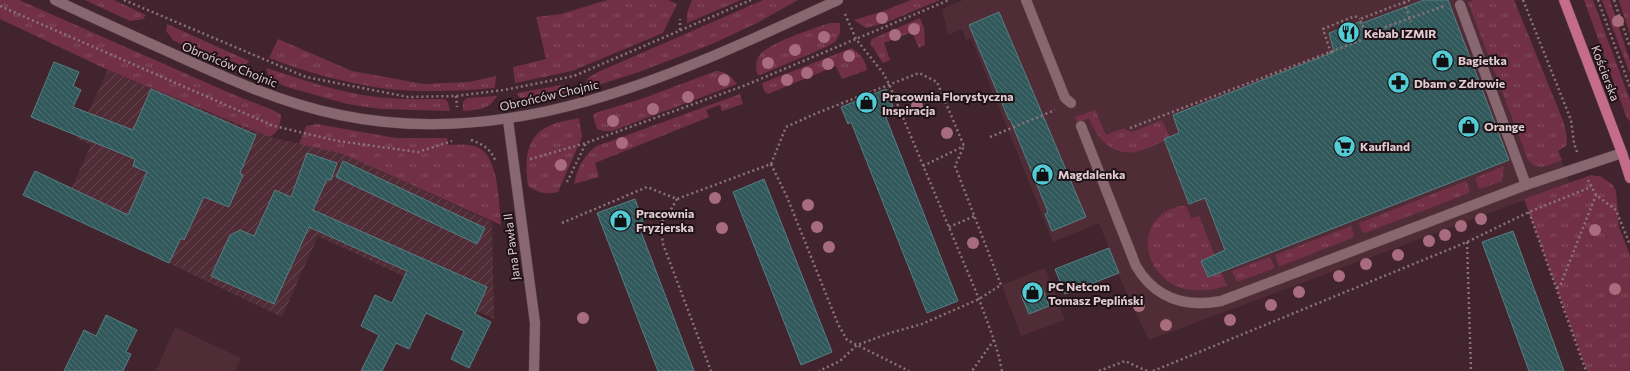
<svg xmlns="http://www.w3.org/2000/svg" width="1630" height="371" font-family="Commissioner,sans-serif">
<defs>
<pattern id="industrial-furrows" width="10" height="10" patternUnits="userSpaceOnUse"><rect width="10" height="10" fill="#502c37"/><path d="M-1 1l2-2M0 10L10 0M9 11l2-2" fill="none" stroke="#694953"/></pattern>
<pattern id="grass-tufts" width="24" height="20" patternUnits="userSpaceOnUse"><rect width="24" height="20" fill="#713046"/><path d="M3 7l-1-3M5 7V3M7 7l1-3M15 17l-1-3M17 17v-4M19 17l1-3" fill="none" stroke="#854d60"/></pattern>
<pattern id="building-back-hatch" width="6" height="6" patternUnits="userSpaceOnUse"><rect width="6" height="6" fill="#31595c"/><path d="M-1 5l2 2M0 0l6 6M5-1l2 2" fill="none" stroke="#4f7072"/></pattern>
</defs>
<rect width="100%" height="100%" fill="#41242d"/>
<g fill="#502c37">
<polygon points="963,0 1514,0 1564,123 1567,139 1566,146 1558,151 1570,183 1149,340 1127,295 1099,223 1053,242 971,38 966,40 962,29 948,35 942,9"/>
<polygon points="1045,268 1065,320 1021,336 1002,285"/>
<polygon points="175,327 241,358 235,371 156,371"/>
</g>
<polygon fill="url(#industrial-furrows)" points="108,70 270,137 343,154 492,222 494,319 318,236 282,317 61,212 91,145 76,138"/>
<g fill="url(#grass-tufts)">
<path d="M0 0H19L230 93 275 111 281 115C280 126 279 131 270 137L108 70 0 19Z"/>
<polygon points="85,0 114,0 146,15 143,19 130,21"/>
<polygon points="607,0 668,0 677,4 663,33 572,71 515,83 513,67 546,59 536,17 561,14"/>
<polygon points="692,0 741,0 687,23 687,13"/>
<polygon points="763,0 798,0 757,23 712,44 639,72 583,90 588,78 598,72"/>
<polygon points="911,0 940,0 885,23 866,28 854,20 883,11"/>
<path d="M1474 0H1514L1564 123 1567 139 1566 146 1558 151 1562 160C1548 165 1539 172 1528 160L1468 2Z"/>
<polygon points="1584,0 1593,0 1630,100 1630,122 1626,116"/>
<polygon points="1602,0 1610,0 1630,61 1630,74"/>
<polygon points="1619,0 1630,0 1630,34 1619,1"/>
<polygon points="920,18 924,28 925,45 919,48 912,32 884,43 890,60 883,63 870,43 872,39"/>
<path d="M830 23H840V33L835 42 824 48 760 75 757 74C756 68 755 61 759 56 767 43 815 28 830 23Z"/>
<polygon points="167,24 249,61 250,61 245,65 234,67 174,41 166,31"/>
<path d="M278 39 352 71 424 84 469 82 496 76 495 88C458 91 417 93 380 88 342 82 305 72 269 58Z"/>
<path d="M852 48C860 54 866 60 867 70L842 79 836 66 768 94 764 91 762 83Z"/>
<path d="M266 68C302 79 339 93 377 97 400 100 422 99 445 99L448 102 450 111 380 109 347 104 287 87 275 82 269 77Z"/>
<path d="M716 71C726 71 731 76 737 84L612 131H603L597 129 593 116 595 113 641 99Z"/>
<path d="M563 85 569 88 571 92C558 96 523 110 517 93Z"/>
<path d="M740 94 743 104 722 111 720 105 706 110 709 117 595 163 599 177 574 184C577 169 584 154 597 146Z"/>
<path d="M497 96C488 111 479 109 463 111V102L467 98Z"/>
<path d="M1095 110 1106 135 1124 128 1126 130 1132 132 1162 120 1170 138C1159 143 1146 150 1135 152 1112 156 1096 137 1089 118L1077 123 1075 117Z"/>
<path d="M579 118 582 137 558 192C546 195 539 193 528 186 525 162 524 136 551 125 560 121 570 120 579 118Z"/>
<path d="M317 124 396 138H447L448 145C458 145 470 143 479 148 499 158 499 205 501 225L343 154 299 144 306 126Z"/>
<polygon points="1504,166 1502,181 1480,189 1478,187 1475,178"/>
<polygon points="1591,175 1602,177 1613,185 1616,191 1619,227 1630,255 1630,371 1587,371 1524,199"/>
<polygon points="1466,181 1470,190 1469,193 1365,233 1362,232 1359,223"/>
<path d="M1180 206H1186L1191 218 1199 216 1227 286C1213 290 1199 292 1185 289 1141 277 1132 218 1180 206Z"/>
<polygon points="1351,226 1354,235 1352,238 1281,266 1278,264 1275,255"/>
<polygon points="1270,257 1274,266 1273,269 1237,282 1232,271"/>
</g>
<g fill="url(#building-back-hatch)" stroke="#567f83">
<polygon points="1424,0 1448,0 1509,160 1208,277 1201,261 1225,250 1205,198 1189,204 1164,139 1179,133 1173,115 1334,52 1329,33 1359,22 1360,24"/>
<polygon points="999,12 1086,217 1052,231 1045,214 1048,212 1010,119 1009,120 969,25"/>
<polygon points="54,62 79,72 73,86 81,90 73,107 133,130 151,89 256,135 240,173 243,175 229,207 204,197 184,240 181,238 169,263 23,195 35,171 128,215 147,172 133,166 135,159 31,117"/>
<polygon points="886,89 893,106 883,110 958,301 927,313 851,122 848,124 841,107"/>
<polygon points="307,153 337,163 331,180 327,179 313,210 487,287 475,314 491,322 469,368 451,359 464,331 426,313 409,349 396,343 382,371 361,371 379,335 361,326 375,295 392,303 407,271 309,227 274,304 211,276 230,235 240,230 254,236 275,190 291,197"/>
<polygon points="343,161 485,228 477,244 336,177"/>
<polygon points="764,179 832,352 801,365 733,192"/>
<polygon points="635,199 645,227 640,229 694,371 658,371 597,213"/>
<polygon points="1513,231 1521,253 1564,371 1529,371 1482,242"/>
<polygon points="1109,248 1119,273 1065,294 1055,269"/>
<polygon points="1042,286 1049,306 1029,314 1021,295"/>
<polygon points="106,315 137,330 126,352 131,354 123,371 64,371 84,330 96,336"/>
</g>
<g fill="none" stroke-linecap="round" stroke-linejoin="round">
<defs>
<g id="minor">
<path d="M55 0C93 18 131 35 169 52 224 77 280 103 340 115 518 152 681 72 838 0"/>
<polyline points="1026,0 1063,93 1065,98 1071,103"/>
<polyline points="1460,5 1526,185"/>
<polyline points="508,120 535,323 534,371"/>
<path d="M1081 126 1136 266C1155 298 1184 308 1221 301L1526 185 1622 153"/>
</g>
<polyline id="major" points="1564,0 1622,153 1630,178"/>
</defs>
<use href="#minor" stroke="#5a424a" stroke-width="11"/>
<use href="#major" stroke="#5a424a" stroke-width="11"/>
<g stroke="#8b737a" stroke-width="2.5" stroke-dasharray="2 3" stroke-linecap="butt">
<polyline points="124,0 306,77 408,97 456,96 504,90 574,76 751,0"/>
<polyline points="1523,0 1571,120 1574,143 1577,152"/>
<polyline points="1598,0 1630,87"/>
<polyline points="1614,0 1630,47"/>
<polyline points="1404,2 1411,22"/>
<polyline points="0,6 274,126 338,141 418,152 452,141"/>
<polyline points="845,14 856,39 883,73 889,84 979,299 994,340 972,371"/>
<polyline points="680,30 680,19"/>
<polyline points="1366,34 1444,6"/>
<polyline points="1331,53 1323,29 1355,16 1360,19"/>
<polyline points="456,96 457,107"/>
<polyline points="1130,128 1367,38 1360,19 1410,0"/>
<polyline points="990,137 1055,110"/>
<path d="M471 140C482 144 491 149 495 160"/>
<polyline points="530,159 586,143"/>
<polyline points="771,164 786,127 817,113 919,73 937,82 964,146 955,166 1001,285 979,299 922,324 890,333 857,345 840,361 819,371"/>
<polyline points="923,166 964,146"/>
<polyline points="1588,180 1596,195 1616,210 1630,245"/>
<polyline points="567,182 586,143 746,85 949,0"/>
<polyline points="677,199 669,213 660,224 663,244 711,371"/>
<polyline points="1529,212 1586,371"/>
<polyline points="562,223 647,187 677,199 771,164 787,197 838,324 847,340 909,371"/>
<polyline points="949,227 975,216"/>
<polyline points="1467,242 1471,371"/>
<polyline points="1557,288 1560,286 1596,195"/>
<polyline points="994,340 999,357 1002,371"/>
<polyline points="1099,371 1125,361 1147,371"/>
<polyline points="1153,371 1467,242 1529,212 1591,187"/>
</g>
<use href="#minor" stroke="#896771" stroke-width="10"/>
<use href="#major" stroke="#c46c89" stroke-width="10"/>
</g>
<g fill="#a96c7e">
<circle cx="882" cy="18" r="6"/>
<circle cx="1618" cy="21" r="6"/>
<circle cx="914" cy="29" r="6"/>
<circle cx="895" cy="35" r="6"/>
<circle cx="824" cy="37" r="6"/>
<circle cx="795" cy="50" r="6"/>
<circle cx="849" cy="56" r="6"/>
<circle cx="768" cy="63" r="6"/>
<circle cx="828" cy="64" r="6"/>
<circle cx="807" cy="73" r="6"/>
<circle cx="724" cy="80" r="6"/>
<circle cx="787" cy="80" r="6"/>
<circle cx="688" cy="97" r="6"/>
<circle cx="917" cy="106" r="6"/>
<circle cx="653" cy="109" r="6"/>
<circle cx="613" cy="121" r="6"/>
<circle cx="947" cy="133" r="6"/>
<circle cx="622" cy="143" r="6"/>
<circle cx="561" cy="165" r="6"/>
<circle cx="715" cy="198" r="6"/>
<circle cx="808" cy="205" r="6"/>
<circle cx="1481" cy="219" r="6"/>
<circle cx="1461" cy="226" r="6"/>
<circle cx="817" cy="227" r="6"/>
<circle cx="722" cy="228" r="6"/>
<circle cx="1595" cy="230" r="6"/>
<circle cx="1445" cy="235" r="6"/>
<circle cx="1429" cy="241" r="6"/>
<circle cx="973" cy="243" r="6"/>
<circle cx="829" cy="247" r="6"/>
<circle cx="1398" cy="255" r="6"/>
<circle cx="1366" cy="264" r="6"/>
<circle cx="1339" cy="276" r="6"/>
<circle cx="1615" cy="289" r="6"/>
<circle cx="1299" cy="292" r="6"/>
<circle cx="1271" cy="305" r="6"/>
<circle cx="1139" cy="306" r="6"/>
<circle cx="583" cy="318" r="6"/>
<circle cx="1230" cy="320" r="6"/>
<circle cx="1166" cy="325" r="6"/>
</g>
<defs>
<symbol id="restaurant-disc" viewBox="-11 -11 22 22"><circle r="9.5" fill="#52ccd5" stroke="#1f1216"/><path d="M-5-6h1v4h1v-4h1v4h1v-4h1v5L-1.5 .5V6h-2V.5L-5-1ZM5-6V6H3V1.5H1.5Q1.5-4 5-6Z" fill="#111"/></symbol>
<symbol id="shop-disc" viewBox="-11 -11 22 22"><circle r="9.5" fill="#52ccd5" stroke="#1f1216"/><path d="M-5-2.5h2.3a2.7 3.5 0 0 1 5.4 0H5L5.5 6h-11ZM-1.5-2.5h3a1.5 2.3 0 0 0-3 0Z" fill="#111"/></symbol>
<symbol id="pharmacy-disc" viewBox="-11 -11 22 22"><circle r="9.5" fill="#52ccd5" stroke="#1f1216"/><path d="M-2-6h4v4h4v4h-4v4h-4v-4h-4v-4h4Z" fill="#111"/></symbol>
<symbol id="supermarket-disc" viewBox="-11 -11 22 22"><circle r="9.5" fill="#52ccd5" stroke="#1f1216"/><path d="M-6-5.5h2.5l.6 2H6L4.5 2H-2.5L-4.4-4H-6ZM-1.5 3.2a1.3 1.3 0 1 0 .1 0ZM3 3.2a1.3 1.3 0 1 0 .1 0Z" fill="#111"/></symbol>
</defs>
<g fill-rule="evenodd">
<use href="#restaurant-disc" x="1336" y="20" width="25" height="25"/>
<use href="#shop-disc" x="1430" y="48" width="25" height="25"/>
<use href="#pharmacy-disc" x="1386" y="70" width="25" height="25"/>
<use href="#shop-disc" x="854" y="90" width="25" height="25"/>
<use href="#shop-disc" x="1456" y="114" width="25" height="25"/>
<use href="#supermarket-disc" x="1332" y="134" width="25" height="25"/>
<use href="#shop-disc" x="1030" y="162" width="25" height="25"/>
<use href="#shop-disc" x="608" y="208" width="25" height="25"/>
<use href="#shop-disc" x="1020" y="280" width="25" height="25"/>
</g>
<g text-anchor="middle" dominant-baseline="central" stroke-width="4" stroke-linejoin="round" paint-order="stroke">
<g font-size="12" font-weight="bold" fill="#e0ccd1" stroke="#1f1216" text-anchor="start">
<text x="1364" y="33">Kebab IZMIR</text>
<text x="1458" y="60">Bagietka</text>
<text x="1414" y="83">Dbam o Zdrowie</text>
<text x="882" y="96">Pracownia Florystyczna<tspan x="882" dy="14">Inspiracja</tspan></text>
<text x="1484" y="126">Orange</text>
<text x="1360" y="146">Kaufland</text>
<text x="1058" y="174">Magdalenka</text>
<text x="636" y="213">Pracownia<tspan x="636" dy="14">Fryzjerska</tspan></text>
<text x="1048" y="286">PC Netcom<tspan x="1048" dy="14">Tomasz Pepliński</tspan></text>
</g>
<g font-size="12" fill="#e0ccd1" stroke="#1f1216">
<text transform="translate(230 64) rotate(22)">Obrońców Chojnic</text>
<text transform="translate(1606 73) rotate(69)">Kościerska</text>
<text transform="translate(549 95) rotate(-13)">Obrońców Chojnic</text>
<text transform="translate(511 247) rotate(-97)">Jana Pawła II</text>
</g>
</g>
</svg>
